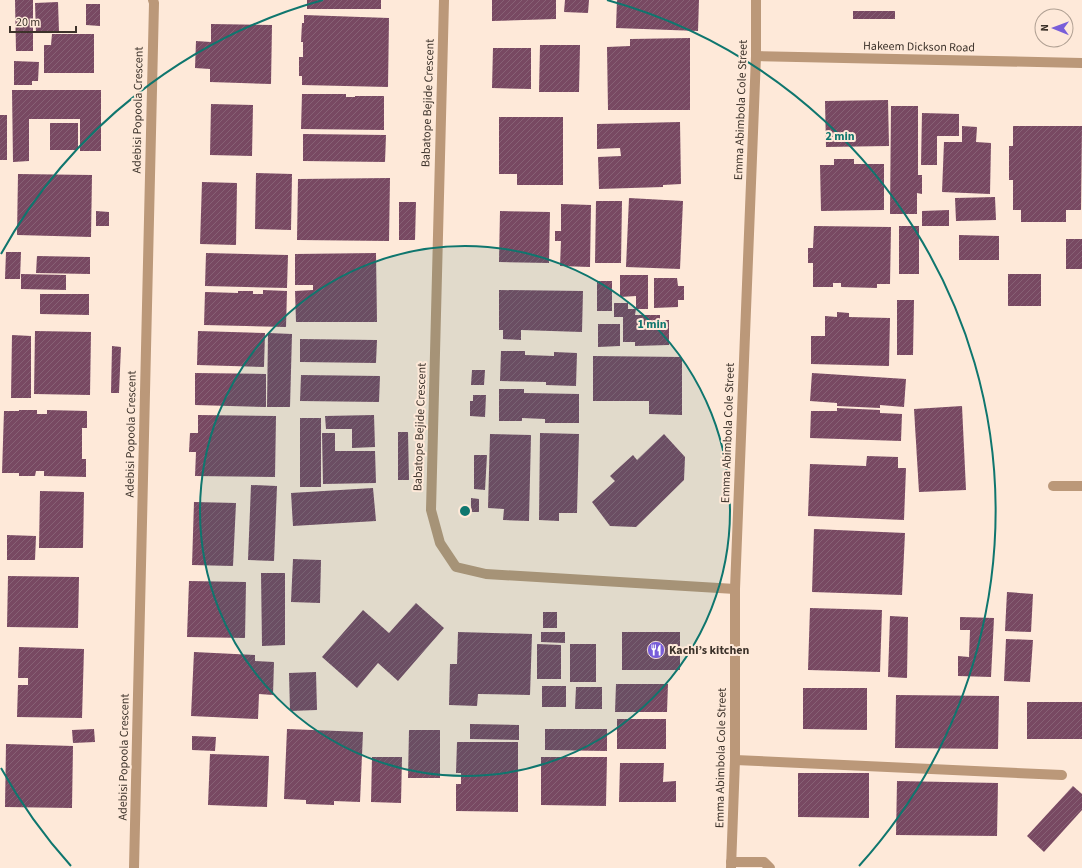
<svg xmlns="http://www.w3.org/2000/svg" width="1082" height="868" font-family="'Source Sans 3',sans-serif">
<defs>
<pattern id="building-hatch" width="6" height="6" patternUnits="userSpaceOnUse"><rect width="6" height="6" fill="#784962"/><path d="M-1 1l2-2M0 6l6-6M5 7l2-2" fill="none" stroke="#876175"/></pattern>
</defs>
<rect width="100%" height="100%" fill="#fee9d9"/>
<g fill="url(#building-hatch)">
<polygon points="15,0 33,0 33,51 16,51"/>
<rect x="307" y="0" width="74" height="9"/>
<polygon points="492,0 556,0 556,19 492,21"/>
<polygon points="565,0 589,0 588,13 564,12"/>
<polygon points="617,0 699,0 698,31 616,28"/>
<polygon points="58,2 59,32 36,33 35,3"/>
<polygon points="86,4 100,4 100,26 86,25"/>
<rect x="853" y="11" width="42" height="8"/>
<polygon points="304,15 389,18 388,87 302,85 302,76 299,76 299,57 303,57 303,42 301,42 302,23 304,23"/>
<polygon points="211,24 272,25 271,84 210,82 210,69 195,68 196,41 211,42"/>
<polygon points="52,34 94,34 94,73 44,73 44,45 51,45"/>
<polygon points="690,38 690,110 608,110 607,47 630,46 630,39"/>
<polygon points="540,45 580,45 579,92 539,92"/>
<polygon points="493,48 531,48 531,89 492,88"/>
<polygon points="14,61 39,62 38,81 32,81 32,85 14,85"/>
<polygon points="12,90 101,90 101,151 80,151 80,119 29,119 29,161 13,162"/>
<polygon points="302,94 346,94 346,97 355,97 355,96 384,96 384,130 301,129"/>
<polygon points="888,100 889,146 826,147 825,101"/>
<polygon points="211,104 253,105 252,156 210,155"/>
<polygon points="891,106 918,106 918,175 922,175 922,194 917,193 917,214 890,214"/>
<polygon points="922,113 959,114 959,136 937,136 937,165 921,165"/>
<rect x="0" y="115" width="7" height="45"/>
<polygon points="499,117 563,117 563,185 517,185 517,174 499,174"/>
<polygon points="680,122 681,184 663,185 663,187 599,189 598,157 621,156 620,148 597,149 597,124"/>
<rect x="50" y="123" width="28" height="27"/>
<polygon points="962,126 977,127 976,142 991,143 990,194 942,192 944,142 962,142"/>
<polygon points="1013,126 1082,126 1081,210 1066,210 1066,222 1021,222 1021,210 1013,210 1013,180 1009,180 1009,146 1013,146"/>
<polygon points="303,134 386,135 385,162 303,161"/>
<polygon points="834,159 854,159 854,164 884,164 884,210 821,211 820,165 834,165"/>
<polygon points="256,173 292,174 291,230 255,229"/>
<polygon points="18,174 92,175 91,237 17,235"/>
<polygon points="390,178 389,241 297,240 298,179"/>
<polygon points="202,182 237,183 236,245 200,244"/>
<polygon points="995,197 996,220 956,221 955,198"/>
<polygon points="629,198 683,201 680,269 626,267"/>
<polygon points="596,201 622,201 621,263 595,263"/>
<polygon points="399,202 416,202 415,240 399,240"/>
<polygon points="561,204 591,205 590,267 560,266 561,241 555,241 555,231 561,231"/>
<polygon points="949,210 949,226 922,226 922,211"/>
<polygon points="96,211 109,212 109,226 96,226"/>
<polygon points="500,211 550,212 549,263 499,262"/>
<polygon points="814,226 891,227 890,284 877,284 877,288 841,287 841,283 833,283 833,287 813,287 813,263 808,263 808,248 813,248"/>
<rect x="899" y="226" width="20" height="48"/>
<polygon points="959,235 999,236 999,260 959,260"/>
<rect x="1066" y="239" width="16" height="30"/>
<polygon points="6,252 21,252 20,279 5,279"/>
<polygon points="206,253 288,255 287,288 205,286"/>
<polygon points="376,253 377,322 296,322 295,291 313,290 313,285 295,285 295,254"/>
<polygon points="37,256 90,257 90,274 36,273"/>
<polygon points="21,274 66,275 66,290 21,289"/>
<rect x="1008" y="274" width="33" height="32"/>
<polygon points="620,275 648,275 648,309 636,309 636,296 620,297"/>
<polygon points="654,278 677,278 678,286 684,286 684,300 678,300 678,307 654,308"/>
<rect x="597" y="281" width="15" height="30"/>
<polygon points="263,290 287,291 286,327 204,325 205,292 238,293 238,291 253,291 253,294 263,294"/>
<polygon points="499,290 583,291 582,332 521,330 521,340 503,339 503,330 499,330"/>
<polygon points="40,294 89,294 89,315 40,314"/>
<polygon points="897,300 914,300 913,355 897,355"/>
<polygon points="614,303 628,303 628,309 636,309 635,315 660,315 660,320 669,320 669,345 635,346 635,342 623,342 623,317 614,317"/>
<polygon points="837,312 849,313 849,317 890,318 889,366 811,364 811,336 825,336 825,316 837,317"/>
<polygon points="598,324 620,324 620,346 598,347"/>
<polygon points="35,331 91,332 90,395 34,394"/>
<polygon points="198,331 265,333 264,367 197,365"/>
<polygon points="268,333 292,334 290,407 267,407"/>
<polygon points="12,335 31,336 31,398 11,398"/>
<polygon points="300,339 377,340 376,363 300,362"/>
<polygon points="112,346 121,347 119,393 111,393"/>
<polygon points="501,351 525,351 525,355 554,356 554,352 577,353 576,386 546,385 546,382 500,381"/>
<polygon points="593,356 682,357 682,415 649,414 649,401 593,401"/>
<polygon points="472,370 485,370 484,385 471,385"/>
<polygon points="195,373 266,374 266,407 195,405"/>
<polygon points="812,373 906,379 904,407 880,405 880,408 837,406 837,403 810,401"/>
<polygon points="301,375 380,376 379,402 300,401"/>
<polygon points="499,389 524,389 524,393 579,394 579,423 545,423 545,419 522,418 522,421 499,421"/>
<polygon points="473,395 486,395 485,417 470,416 470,401 473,401"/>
<polygon points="962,406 966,490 919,492 914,409"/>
<polygon points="837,408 880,410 880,413 902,414 901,441 810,438 811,411 837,411"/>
<polygon points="19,410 37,410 37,414 47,414 47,410 87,411 87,428 82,428 82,459 86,459 86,477 44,476 44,471 36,471 35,476 19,476 19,473 2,473 4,411 19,411"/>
<polygon points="198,415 276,416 275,477 195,476 196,452 189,452 190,433 198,433"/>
<polygon points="374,415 375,447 352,448 352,429 326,429 325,416"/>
<rect x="300" y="418" width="21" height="69"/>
<polygon points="398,432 408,432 409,480 398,480"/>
<polygon points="322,433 335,433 335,451 375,451 376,483 323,484"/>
<polygon points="540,433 579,434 577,513 559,513 559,521 539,520"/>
<polygon points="490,434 531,435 529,521 503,520 504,509 488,508"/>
<polygon points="664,434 685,457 684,480 636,527 610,526 592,502 615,481 610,476 633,455 637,460"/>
<polygon points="474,455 487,455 485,490 474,489"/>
<polygon points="867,456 898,457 898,468 906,468 904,520 808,516 810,464 866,466"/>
<polygon points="251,485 277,486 274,561 248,560"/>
<polygon points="373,488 376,521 293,526 291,493"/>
<polygon points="40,491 84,492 83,548 39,548"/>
<polygon points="471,498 479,499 479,512 471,512"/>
<polygon points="194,502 236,503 233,566 192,565"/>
<polygon points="814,529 905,533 902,595 812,592"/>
<polygon points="7,535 36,536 35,560 7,560"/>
<polygon points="293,559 321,560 320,603 291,602"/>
<polygon points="261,573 285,573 285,645 262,646"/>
<polygon points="8,576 79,577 78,628 7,627"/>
<polygon points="189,581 246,582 245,638 187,637"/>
<polygon points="1007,592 1033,594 1031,632 1005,631"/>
<polygon points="416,603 444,628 398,681 378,663 357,688 322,657 363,610 389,633"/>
<polygon points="810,608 882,610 880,672 808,670"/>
<rect x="543" y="612" width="14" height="16"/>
<polygon points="890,616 908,617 907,678 888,677"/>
<polygon points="960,617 994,618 991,677 958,676 958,656 969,657 970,630 960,630"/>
<polygon points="458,632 532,634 530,695 478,694 477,706 449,705 450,664 457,664"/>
<polygon points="541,632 565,632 565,643 541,642"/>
<rect x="622" y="632" width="58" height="38"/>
<polygon points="1006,639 1033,640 1030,682 1004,681"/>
<polygon points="537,644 561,645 561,679 537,679"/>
<rect x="570" y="644" width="26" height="38"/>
<polygon points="19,647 84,649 82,718 17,717 18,685 28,685 28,678 18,678"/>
<polygon points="194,652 255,655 255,661 274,662 273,695 259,694 258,719 191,716"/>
<polygon points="316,672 317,710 290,711 289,673"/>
<polygon points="616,684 668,684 667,712 615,712"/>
<rect x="542" y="686" width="24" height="21"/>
<polygon points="576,687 602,687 602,709 575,709"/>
<polygon points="803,688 867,688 867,730 803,729"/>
<polygon points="896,695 999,696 998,749 895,748"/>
<rect x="1027" y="702" width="55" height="37"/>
<rect x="617" y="719" width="49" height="30"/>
<polygon points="470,724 519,725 519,740 470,739"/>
<polygon points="94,729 95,742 73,743 72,730"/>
<polygon points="287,729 363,732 360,802 334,801 334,805 306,804 306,800 284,799"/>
<polygon points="545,729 607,729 607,751 545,750"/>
<polygon points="409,730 440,730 440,778 408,778"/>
<polygon points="192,736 216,737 215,751 192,750"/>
<polygon points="457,742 518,742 518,812 456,811 456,784 461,784 461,773 456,773"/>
<polygon points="6,744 73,746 72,808 5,807"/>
<polygon points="210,754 269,756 267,807 208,805"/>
<polygon points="372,757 402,757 401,803 371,802"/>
<polygon points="541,757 607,757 606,806 541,805"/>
<polygon points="620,763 664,763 663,782 676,781 676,802 619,802"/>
<polygon points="798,773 869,773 869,818 798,817"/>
<polygon points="897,781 998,783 997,836 896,835"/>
<polygon points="1073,786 1082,794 1082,810 1044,852 1027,836"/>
</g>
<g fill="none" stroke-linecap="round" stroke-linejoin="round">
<g stroke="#bb9879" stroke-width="10">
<polyline points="444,0 431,510 440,543 456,567 486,574 735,589"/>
<polyline points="756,56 1082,63"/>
<polyline points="1053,486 1082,486"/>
<polyline points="735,760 1062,775"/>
<polyline points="731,862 764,862 770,868"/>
<polyline points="134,868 154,3 153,0"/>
<polyline points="731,868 735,760 735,589 756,56 756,0"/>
</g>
</g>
<circle cx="465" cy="511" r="265" fill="#0f766e" fill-opacity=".12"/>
<g fill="none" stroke="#0f766e" stroke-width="2">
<circle cx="465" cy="511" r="265"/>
<path d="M71 866A530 530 0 0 1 1 768M1 254A530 530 0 0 1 323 0M607 0A530 530 0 0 1 859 866"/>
</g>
<defs>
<symbol id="restaurant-disc" viewBox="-11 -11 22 22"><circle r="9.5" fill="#795ed9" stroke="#fee9d9"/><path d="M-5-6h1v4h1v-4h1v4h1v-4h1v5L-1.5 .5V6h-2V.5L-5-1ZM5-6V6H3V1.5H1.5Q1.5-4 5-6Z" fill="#fff"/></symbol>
</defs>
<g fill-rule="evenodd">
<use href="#restaurant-disc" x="646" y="640" width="20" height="20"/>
</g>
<g text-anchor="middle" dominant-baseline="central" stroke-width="4" stroke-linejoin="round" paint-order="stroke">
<g font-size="12" fill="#3c322a" stroke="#fee9d9">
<text transform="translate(919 47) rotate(1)">Hakeem Dickson Road</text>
<text transform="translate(428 103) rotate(-88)">Babatope Bejide Crescent</text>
<text transform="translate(138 110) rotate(-89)">Adebisi Popoola Crescent</text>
<text transform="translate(741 110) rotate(-88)">Emma Abimbola Cole Street</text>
<text transform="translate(420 427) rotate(-88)">Babatope Bejide Crescent</text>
<text transform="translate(728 433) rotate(-88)">Emma Abimbola Cole Street</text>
<text transform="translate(131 434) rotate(-89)">Adebisi Popoola Crescent</text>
<text transform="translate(124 757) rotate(-89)">Adebisi Popoola Crescent</text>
<text transform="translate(721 758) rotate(-89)">Emma Abimbola Cole Street</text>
</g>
<g font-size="12" font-weight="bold" fill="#3c322a" stroke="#fee9d9" text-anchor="start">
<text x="669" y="650">Kachi’s kitchen</text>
</g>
</g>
<circle cx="465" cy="511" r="6" fill="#0f766e" stroke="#fee9d9" stroke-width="2"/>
<g font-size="12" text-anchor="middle" font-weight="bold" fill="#0f766e" stroke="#fee9d9" stroke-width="4" stroke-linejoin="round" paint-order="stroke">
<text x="840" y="140">2 min</text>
<text x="652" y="328">1 min</text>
</g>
<g transform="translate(1054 28) rotate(271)"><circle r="19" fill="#fee9d9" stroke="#b0a093"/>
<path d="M0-3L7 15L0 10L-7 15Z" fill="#795ed9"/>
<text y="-6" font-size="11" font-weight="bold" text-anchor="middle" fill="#3c322a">N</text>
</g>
<path d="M10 26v6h66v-6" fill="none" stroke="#3c322a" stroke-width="2"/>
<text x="16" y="26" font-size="12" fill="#3c322a" stroke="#fee9d9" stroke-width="3" paint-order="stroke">20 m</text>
</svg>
